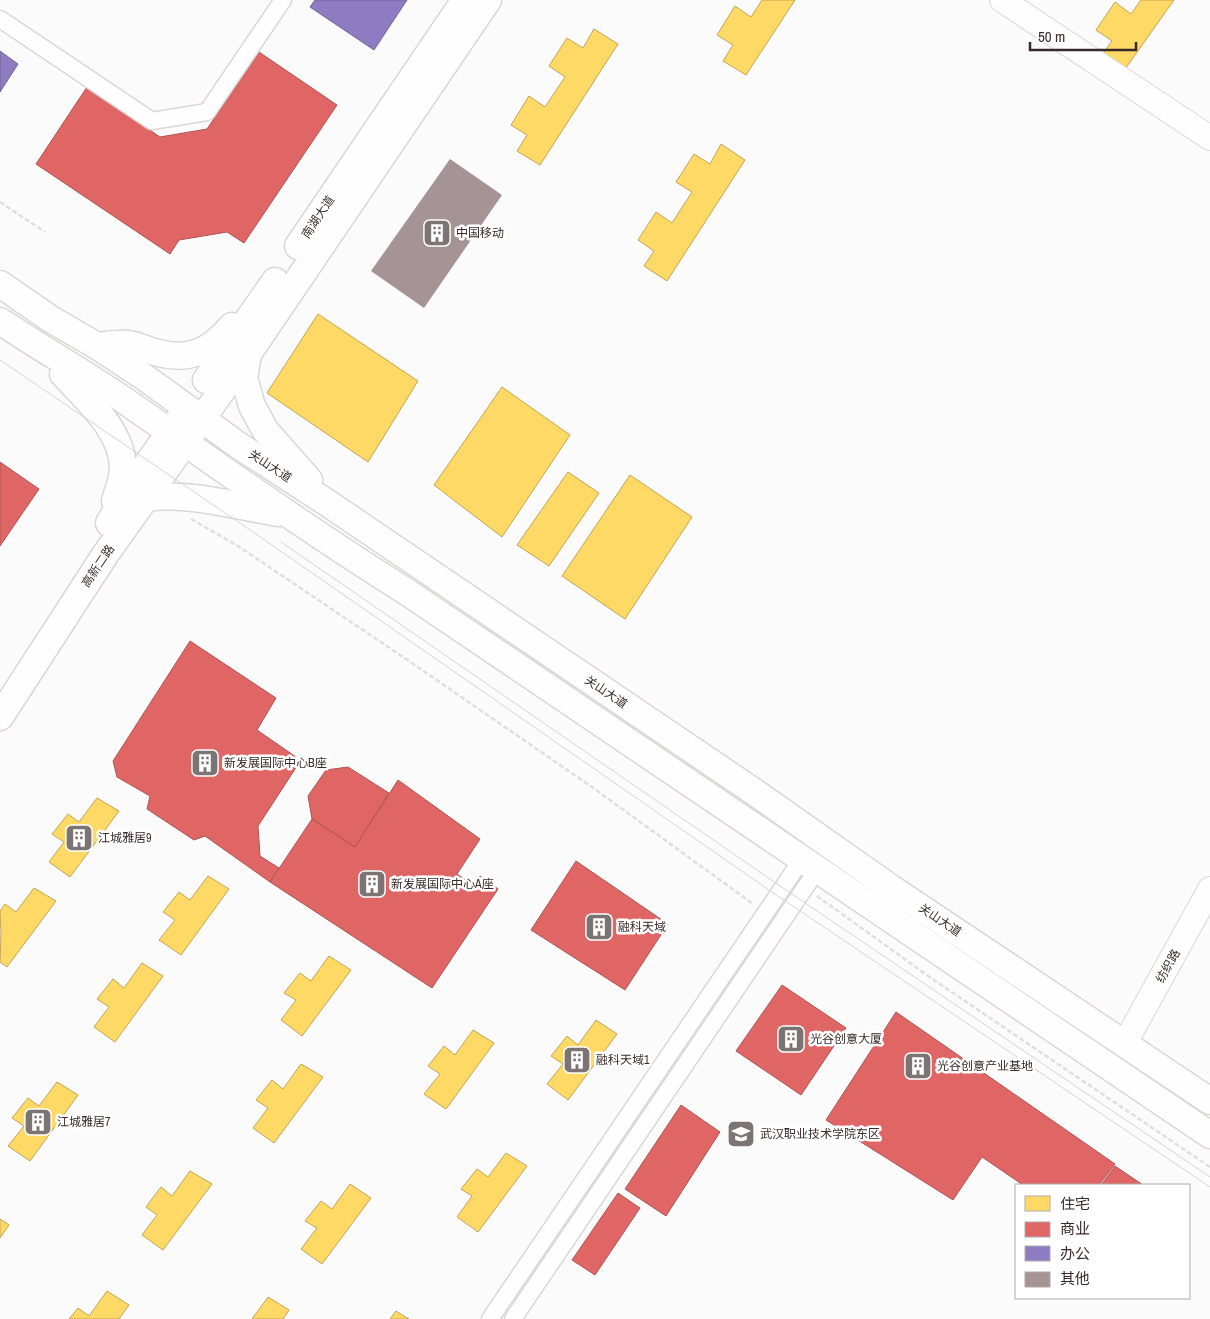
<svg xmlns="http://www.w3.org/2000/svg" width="1210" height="1319" font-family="'Archivo Narrow','Noto Sans SC',sans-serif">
<rect width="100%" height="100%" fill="#fbfbfb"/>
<g fill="#ffd966" stroke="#c3a454">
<polygon points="762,0 795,0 746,75 723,61 733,45 717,35 735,6 751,17"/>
<polygon points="1141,0 1174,0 1123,72 1101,56 1112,41 1096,30 1115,2 1131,14"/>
<polygon points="594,29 618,44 540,165 517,151 527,135 511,125 529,96 545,107 565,77 549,66 567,38 583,48"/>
<polygon points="721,144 745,160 667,281 644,266 654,251 638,240 656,212 672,223 692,192 676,182 694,154 710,164"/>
<polygon points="318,314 418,381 368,462 267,393"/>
<polygon points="502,387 570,435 502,537 434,485"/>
<polygon points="568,472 599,493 549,566 517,545"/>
<polygon points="630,475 692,517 625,619 562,576"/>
<polygon points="97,798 119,811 70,877 49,862 64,842 52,834 68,814 79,822"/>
<polygon points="208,876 229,889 181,955 159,940 175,920 163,912 179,892 190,900"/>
<polygon points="34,888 56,901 7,967 0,962 1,932 0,911 5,904 16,912"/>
<polygon points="329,956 351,970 302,1036 281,1020 296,1000 284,993 300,973 311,981"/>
<polygon points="142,963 163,976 115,1042 94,1027 109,1007 97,999 113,979 124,988"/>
<polygon points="596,1020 617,1034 568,1100 547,1084 563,1064 551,1056 567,1036 578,1045"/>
<polygon points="473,1030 494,1043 446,1109 424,1094 440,1074 428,1066 444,1046 455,1055"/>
<polygon points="301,1064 323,1077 274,1143 253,1128 268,1108 256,1100 272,1080 283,1089"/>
<polygon points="57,1082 78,1095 30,1161 8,1146 24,1126 12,1118 28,1098 39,1106"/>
<polygon points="506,1153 527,1166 478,1232 457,1217 472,1196 461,1189 477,1169 488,1177"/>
<polygon points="190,1171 212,1184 163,1250 142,1235 157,1215 146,1207 161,1187 172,1196"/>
<polygon points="350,1184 371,1198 322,1264 301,1249 317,1228 305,1221 321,1201 332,1209"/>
<polygon points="0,1219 9,1225 0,1238"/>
<polygon points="107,1291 129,1305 119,1319 69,1319 78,1308 89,1316"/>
<polygon points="268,1297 289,1310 283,1319 252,1319"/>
<polygon points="396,1311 409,1319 390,1319"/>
</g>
<g fill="#e06666" stroke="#ae5454">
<polygon points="259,52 337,105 244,243 227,232 179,240 170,254 36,164 87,87 160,137 207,129"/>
<polygon points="0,462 39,489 0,546"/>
<polygon points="190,641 276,698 257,730 296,757 297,766 258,826 260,856 279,868 270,882 205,836 194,840 147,809 150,796 117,777 113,761"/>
<polygon points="348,767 389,793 355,847 312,819 308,796 326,770"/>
<polygon points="398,780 480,839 457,874 474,886 480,876 498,889 432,988 270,882 312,819 355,847"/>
<polygon points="576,861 668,924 625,990 531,930"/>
<polygon points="782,985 846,1028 801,1095 736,1051"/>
<polygon points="896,1012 1115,1164 1099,1185 1023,1185 982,1157 953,1200 826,1120"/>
<polygon points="681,1105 720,1132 666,1216 625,1189"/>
<polygon points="1115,1166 1143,1185 1101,1185"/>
<polygon points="618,1193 640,1208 595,1275 572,1260"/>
</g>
<g fill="#8e7cc3" stroke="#746395">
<polygon points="315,0 407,0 374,50 310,7"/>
<polygon points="0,51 18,64 0,92"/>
</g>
<polygon fill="#a59395" points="450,159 502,195 424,308 371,271"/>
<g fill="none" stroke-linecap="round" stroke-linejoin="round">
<defs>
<g id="street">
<polyline points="0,19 152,121 207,112 283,0"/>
<polyline points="490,1319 802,859"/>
<polyline points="513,1319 817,870"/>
</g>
<g id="secondary">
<polyline points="1002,0 1210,138"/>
<polyline points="1125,1043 1210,889"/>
</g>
<g id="primary">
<polyline points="298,246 465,0"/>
<polyline points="0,284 49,318 97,346 147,379 238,445 329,504 753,791 891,888 1210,1101"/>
<path d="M0 321C43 350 88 375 131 405 222 468 312 533 407 592L1210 1135"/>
<path d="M97 346C107 345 118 343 128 344 138 345 148 351 158 353 191 361 210 351 232 326"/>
<polyline points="248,354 244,378 252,406 265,430 309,480"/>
<path d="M63 374C86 399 122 430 123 467 123 479 118 490 115 501"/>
<polyline points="206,380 275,281"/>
<path d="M146 498C190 492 235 506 278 513"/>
<polyline points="109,523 131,487 180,418"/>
<polyline points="0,717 105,555 248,354 488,0"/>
</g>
</defs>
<use href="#street" stroke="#ddd6d6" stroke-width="19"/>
<use href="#secondary" stroke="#ddd6d6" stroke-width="26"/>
<use href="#primary" stroke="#ddd6d6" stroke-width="29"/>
<g stroke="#dfdfdf" stroke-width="2.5" stroke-dasharray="5 2.5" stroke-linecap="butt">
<polyline points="0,202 45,232"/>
<polyline points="191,519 238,546 406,659 592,787 753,904"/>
<polyline points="817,896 931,978 1210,1167"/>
</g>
<use href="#street" stroke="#fefefe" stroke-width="16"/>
<use href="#secondary" stroke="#fefefe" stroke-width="24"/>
<use href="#primary" stroke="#fefefe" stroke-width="26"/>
<g stroke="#d6d5d5" stroke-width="1">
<polyline points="0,360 253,532 769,890 1210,1187"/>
<polyline points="281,542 786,890 1210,1177"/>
</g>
</g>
<defs>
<symbol id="building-square" viewBox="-11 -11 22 22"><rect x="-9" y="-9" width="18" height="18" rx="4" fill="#7c7373" stroke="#fff"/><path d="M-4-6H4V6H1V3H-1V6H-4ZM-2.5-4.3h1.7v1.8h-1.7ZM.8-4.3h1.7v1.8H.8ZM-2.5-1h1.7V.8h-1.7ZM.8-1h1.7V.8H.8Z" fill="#fff"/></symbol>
<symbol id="university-square" viewBox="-11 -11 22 22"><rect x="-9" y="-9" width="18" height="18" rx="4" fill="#7c7373" stroke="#fff"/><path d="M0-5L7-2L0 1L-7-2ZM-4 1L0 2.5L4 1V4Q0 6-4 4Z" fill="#fff"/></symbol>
</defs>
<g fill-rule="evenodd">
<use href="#building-square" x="421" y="217" width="32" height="32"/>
<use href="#building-square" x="189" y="747" width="32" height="32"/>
<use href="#building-square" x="63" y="822" width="32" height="32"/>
<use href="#building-square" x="356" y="868" width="32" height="32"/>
<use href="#building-square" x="583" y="911" width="32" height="32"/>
<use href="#building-square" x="775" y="1023" width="32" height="32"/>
<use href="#building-square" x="561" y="1044" width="32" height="32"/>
<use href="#building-square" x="902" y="1050" width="32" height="32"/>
<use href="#building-square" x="22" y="1106" width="32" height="32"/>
<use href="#university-square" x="725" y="1118" width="32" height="32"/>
</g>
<g text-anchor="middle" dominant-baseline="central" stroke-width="5" stroke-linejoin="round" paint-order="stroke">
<g font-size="12" fill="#382a2a" stroke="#fff">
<text transform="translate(318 217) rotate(-56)">南湖大道</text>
<text transform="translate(270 466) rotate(33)">关山大道</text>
<text transform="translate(98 566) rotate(-56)">高新二路</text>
<text transform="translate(606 692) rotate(34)">关山大道</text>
<text transform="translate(940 920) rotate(34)">关山大道</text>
<text transform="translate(1168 966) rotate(-61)">纺织路</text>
</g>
<g font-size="12" fill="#382a2a" stroke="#fff" text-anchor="start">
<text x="456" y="233">中国移动</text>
<text x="224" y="763">新发展国际中心B座</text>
<text x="98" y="838">江城雅居9</text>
<text x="391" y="884">新发展国际中心A座</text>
<text x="618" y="927">融科天域</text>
<text x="810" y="1039">光谷创意大厦</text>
<text x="596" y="1060">融科天域1</text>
<text x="937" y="1066">光谷创意产业基地</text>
<text x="57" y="1122">江城雅居7</text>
<text x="760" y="1134">武汉职业技术学院东区</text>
</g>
</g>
<rect x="1015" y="1184" width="175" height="115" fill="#ffffff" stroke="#afaaaa"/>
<rect x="1025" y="1196" width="25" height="15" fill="#ffd966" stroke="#afaaaa"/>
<text x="1060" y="1209" font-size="15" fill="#382a2a">住宅</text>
<rect x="1025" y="1222" width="25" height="15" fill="#e06666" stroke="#afaaaa"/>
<text x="1060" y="1234" font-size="15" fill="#382a2a">商业</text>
<rect x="1025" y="1246" width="25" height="15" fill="#8e7cc3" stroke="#afaaaa"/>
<text x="1060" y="1259" font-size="15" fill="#382a2a">办公</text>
<rect x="1025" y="1272" width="25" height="15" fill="#a59395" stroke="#afaaaa"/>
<text x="1060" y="1284" font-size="15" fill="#382a2a">其他</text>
<path d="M1030 42v8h106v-8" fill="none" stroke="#382a2a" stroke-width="2.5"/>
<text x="1038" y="42" font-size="15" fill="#382a2a" stroke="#ffffff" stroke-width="4" paint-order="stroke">50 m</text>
</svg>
